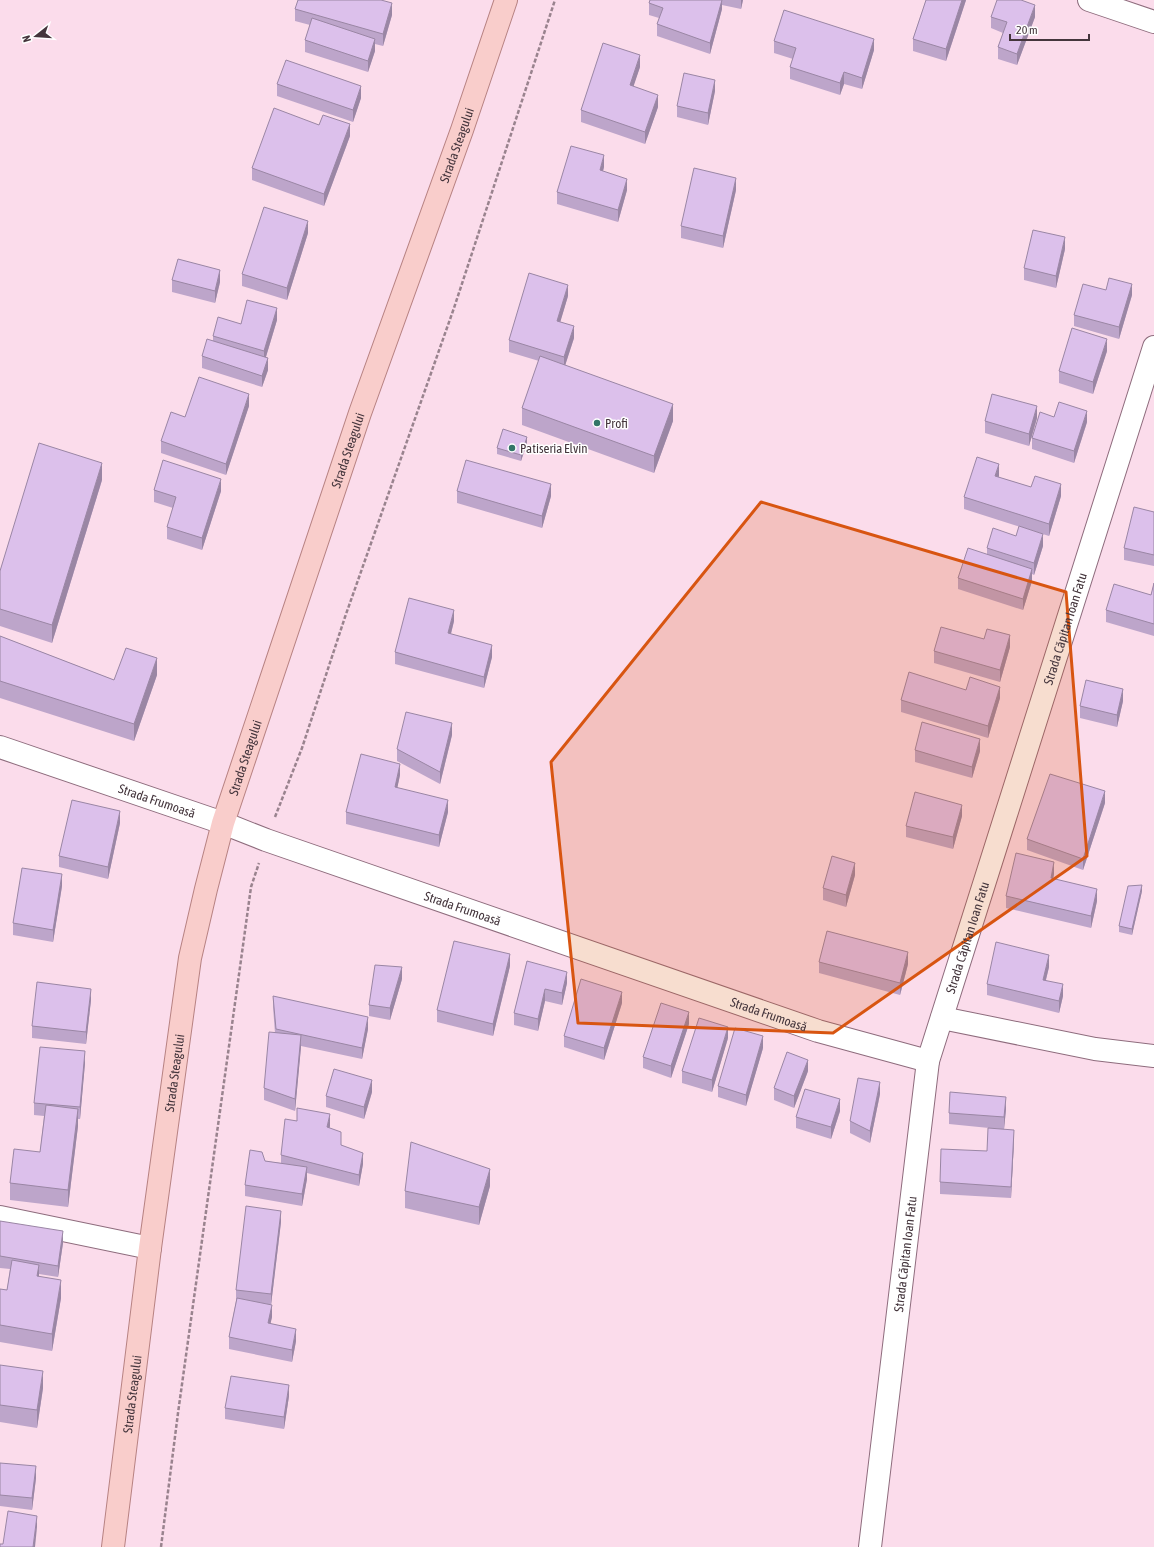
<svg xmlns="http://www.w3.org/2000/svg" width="1154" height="1547" font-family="'Asap Condensed',sans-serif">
<rect width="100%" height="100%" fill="#fbdceb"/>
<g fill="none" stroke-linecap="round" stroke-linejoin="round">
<defs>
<g id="minor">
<polyline points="1089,0 1154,22"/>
<path id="s1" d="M0 747 223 823 266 840 818 1031 928 1061"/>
<polyline points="942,1018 1095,1049 1154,1056"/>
<polyline points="0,1217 150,1248"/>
<path id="s2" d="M870 1547 928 1061 1154 347"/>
</g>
<g id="major">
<path id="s3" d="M113 1547 150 1248 190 958 206 889 223 823 360 413 462 130 506 0"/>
</g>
</defs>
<use href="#minor" stroke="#8e6c7d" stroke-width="24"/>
<use href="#major" stroke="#b78282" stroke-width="24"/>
<g stroke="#99838e" stroke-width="2.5" stroke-dasharray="4 2" stroke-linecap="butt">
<polyline points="275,817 302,748 345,617 454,308 555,0"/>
<polyline points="161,1547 178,1413 241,960 251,887 259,863"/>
</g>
<use href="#minor" stroke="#fff" stroke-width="22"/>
<use href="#major" stroke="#f9cdcb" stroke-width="22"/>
</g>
<g fill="#bda5ca">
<polygon points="650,0 743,0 741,9 722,5 722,9 710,54 657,36 657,24 659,18 649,15 649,3"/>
<polygon points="926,0 966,0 946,61 913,51 913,39"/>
<polygon points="295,9 392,15 383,46 375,44 375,51 368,72 305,52 305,40 310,25 295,21"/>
<polygon points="991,17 1035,17 1017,65 998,59 998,47 1003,33 991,28"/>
<polygon points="774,41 874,50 862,89 844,84 840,95 790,79 790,67 793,59 774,53"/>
<polygon points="640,67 633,86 658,107 645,144 581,122 581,110"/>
<polygon points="277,84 361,98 353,122 277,96"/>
<polygon points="715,91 708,125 677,117 677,106"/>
<polygon points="319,125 350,136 324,206 252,180 252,168"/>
<polygon points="604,167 603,171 627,190 618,222 557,204 557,192"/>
<polygon points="736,190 723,248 681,238 681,226"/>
<polygon points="308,233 287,300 242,286 242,274"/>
<polygon points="1065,249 1056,288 1024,280 1024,268"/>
<polygon points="172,280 220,282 215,303 172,292"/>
<polygon points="1106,290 1132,295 1119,339 1074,326 1074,315"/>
<polygon points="568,296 560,322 574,338 565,365 673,421 654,473 522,425 522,408 539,361 509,352 509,340"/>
<polygon points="277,320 266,357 268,370 262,387 202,368 202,356 213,340 213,336 241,324"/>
<polygon points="1107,351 1093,394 1059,383 1059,371"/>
<polygon points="249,406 226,475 161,453 161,441 185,417"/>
<polygon points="1054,417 1087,422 1074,463 1032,449 1032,438"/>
<polygon points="1037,418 1029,446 985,433 985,421"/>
<polygon points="527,443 521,461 497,454 497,448"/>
<polygon points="999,476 998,477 1061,496 1049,536 964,509 964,497"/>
<polygon points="102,480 52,643 0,626 0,571"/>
<polygon points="154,490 221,491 202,550 167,539 167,527 173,508 154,502"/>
<polygon points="457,491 551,496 542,528 457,503"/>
<polygon points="1154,512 1154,566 1124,560 1124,548"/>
<polygon points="1043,546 1034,575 1032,574 1032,581 1023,610 958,589 958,578 987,554 987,548"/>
<polygon points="1154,583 1154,636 1106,622 1106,610 1151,595"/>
<polygon points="454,621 451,634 492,657 484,688 395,664 395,652"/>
<polygon points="0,636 114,680 157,675 134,741 0,698"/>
<polygon points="1010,647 1000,682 934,663 934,651"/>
<polygon points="966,690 1000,698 988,738 901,712 901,700"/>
<polygon points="1123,701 1117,727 1080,718 1080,706"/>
<polygon points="452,735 440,784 397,761 397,749"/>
<polygon points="915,750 980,751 972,778 915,762"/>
<polygon points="400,775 397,788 448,812 439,847 346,824 346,812"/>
<polygon points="1105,803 1083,870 1027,850 1027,839"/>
<polygon points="962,816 953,849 906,837 906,826"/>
<polygon points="120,823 108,879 59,867 59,856"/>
<polygon points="1054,874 1053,879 1097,901 1091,928 1006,908 1006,896"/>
<polygon points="855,875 846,907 823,900 823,888"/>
<polygon points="62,886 53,942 13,935 13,923"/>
<polygon points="1142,891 1132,935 1119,932 1119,926"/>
<polygon points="527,961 567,983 562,1005 545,1001 538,1031 514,1025 514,1013"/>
<polygon points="819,962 908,964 900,995 819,973"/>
<polygon points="510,966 493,1036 437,1022 437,1010"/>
<polygon points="1049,967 1046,980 1063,996 1059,1013 987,995 987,984"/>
<polygon points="402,979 390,1020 369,1016 369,1005"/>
<polygon points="273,996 368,1029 362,1059 301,1046 295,1111 264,1100 264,1088 275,1033 273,1007"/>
<polygon points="91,1000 86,1044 32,1038 32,1026"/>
<polygon points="622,1003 604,1060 564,1047 564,1036"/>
<polygon points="689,1024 671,1078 643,1068 643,1057"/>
<polygon points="728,1038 712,1092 682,1083 682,1071"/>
<polygon points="763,1048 746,1106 718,1097 718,1086"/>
<polygon points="85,1063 80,1119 78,1119 78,1126 68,1207 10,1200 10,1183 40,1152 44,1116 34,1115 34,1103"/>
<polygon points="808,1071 794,1108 774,1100 774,1088"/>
<polygon points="372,1092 364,1119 326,1107 326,1096"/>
<polygon points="880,1094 870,1143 850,1133 850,1121"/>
<polygon points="1006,1109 1004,1129 1014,1141 1011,1198 940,1194 940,1182 987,1151 999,1129 949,1124 949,1113"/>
<polygon points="840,1111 831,1139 796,1128 796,1117"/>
<polygon points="297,1121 330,1126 329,1128 341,1145 363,1164 359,1186 307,1173 307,1179 302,1206 245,1196 245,1185 265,1161 281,1163 281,1155"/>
<polygon points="490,1186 479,1225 405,1208 405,1191"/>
<polygon points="0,1221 63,1243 58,1277 39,1274 39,1277 61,1298 52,1351 0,1342 0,1289 7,1290 10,1269 0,1268"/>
<polygon points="281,1222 271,1305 272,1317 270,1324 296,1341 292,1362 229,1349 229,1337 236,1301 236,1290"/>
<polygon points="0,1365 43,1388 37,1428 0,1422"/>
<polygon points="289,1396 284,1429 225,1419 225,1408"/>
<polygon points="0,1463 36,1478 32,1510 0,1506"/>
</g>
<g fill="#9a86a4">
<polygon points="722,0 722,9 710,54 710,43"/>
<polygon points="741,0 743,0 741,9"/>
<polygon points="962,0 966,0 946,61 946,49"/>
<polygon points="392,3 392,15 383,46 383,34"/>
<polygon points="1035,5 1035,17 1017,65 1017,54"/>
<polygon points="375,39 375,51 368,72 368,61"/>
<polygon points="874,39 874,50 862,89 862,78"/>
<polygon points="640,55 640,67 630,97 630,85"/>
<polygon points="844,72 844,84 840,95 840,83"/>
<polygon points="715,80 715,91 708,125 708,113"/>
<polygon points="361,86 361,98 353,122 353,110"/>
<polygon points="658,95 658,107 645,144 645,132"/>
<polygon points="350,124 350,136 324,206 324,194"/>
<polygon points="604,155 604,167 600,182 600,170"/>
<polygon points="736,178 736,190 723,248 723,236"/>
<polygon points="627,179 627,190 618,222 618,210"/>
<polygon points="308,221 308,233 287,300 287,288"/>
<polygon points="1065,237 1065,249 1056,288 1056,276"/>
<polygon points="220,270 220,282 215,303 215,291"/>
<polygon points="1132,284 1132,295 1119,339 1119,327"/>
<polygon points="568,285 568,296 557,333 557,321"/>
<polygon points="277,308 277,320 264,363 264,351"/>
<polygon points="574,326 574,338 564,369 564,357"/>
<polygon points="1107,339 1107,351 1093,394 1093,382"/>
<polygon points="268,358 268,370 262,387 262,376"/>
<polygon points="249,394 249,406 226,475 226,464"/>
<polygon points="673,404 673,421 654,473 654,456"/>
<polygon points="1037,406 1037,418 1029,446 1029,434"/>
<polygon points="1087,411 1087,422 1074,463 1074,451"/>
<polygon points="527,437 527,443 521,461 521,455"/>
<polygon points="102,463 102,480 52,643 52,625"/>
<polygon points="999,464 999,476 995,487 995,476"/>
<polygon points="221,479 221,491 202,550 202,538"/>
<polygon points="551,484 551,496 542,528 542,516"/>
<polygon points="1061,484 1061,496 1049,536 1049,524"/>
<polygon points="1043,534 1043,546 1034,575 1034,563"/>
<polygon points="1032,569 1032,581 1023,610 1023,599"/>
<polygon points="454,610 454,621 448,645 448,633"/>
<polygon points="1010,635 1010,647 1000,682 1000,670"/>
<polygon points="492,645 492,657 484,688 484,677"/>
<polygon points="157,658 157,675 134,741 134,724"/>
<polygon points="1000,687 1000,698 988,738 988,726"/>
<polygon points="1123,689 1123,701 1117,727 1117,715"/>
<polygon points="452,723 452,735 440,784 440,772"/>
<polygon points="980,739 980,751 972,778 972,767"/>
<polygon points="400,764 400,775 395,799 395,787"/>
<polygon points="1105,791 1105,803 1083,870 1083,859"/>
<polygon points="448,800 448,812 439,847 439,835"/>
<polygon points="962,805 962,816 953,849 953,837"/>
<polygon points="120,811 120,823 108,879 108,867"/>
<polygon points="1054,862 1054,874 1051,890 1051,878"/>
<polygon points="855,863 855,875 846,907 846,895"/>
<polygon points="62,874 62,886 53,942 53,930"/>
<polygon points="1142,885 1142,891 1132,935 1132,929"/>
<polygon points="1097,889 1097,901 1091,928 1091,916"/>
<polygon points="908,952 908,964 900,995 900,983"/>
<polygon points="510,954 510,966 493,1036 493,1024"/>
<polygon points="1049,955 1049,967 1043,991 1043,980"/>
<polygon points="402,967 402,979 390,1020 390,1008"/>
<polygon points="567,972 567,983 562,1005 562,993"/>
<polygon points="1063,984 1063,996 1059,1013 1059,1001"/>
<polygon points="91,989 91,1000 86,1044 86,1032"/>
<polygon points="545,989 545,1001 538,1031 538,1019"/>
<polygon points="622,992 622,1003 604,1060 604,1048"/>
<polygon points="689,1012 689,1024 671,1078 671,1066"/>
<polygon points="368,1017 368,1029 362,1059 362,1048"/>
<polygon points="728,1027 728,1038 712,1092 712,1080"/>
<polygon points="301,1035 301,1047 295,1111 295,1099"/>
<polygon points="763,1036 763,1048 746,1106 746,1095"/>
<polygon points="85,1051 85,1063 80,1119 80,1107"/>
<polygon points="808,1060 808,1071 794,1108 794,1096"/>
<polygon points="372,1080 372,1092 364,1119 364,1107"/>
<polygon points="880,1082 880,1094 870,1143 870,1131"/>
<polygon points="1006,1097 1006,1109 1004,1129 1004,1117"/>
<polygon points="840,1099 840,1111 831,1139 831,1127"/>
<polygon points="78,1109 78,1126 68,1207 68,1190"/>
<polygon points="330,1114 330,1126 327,1138 327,1127"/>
<polygon points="1014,1130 1014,1141 1011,1198 1011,1187"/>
<polygon points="363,1153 363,1164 359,1186 359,1175"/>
<polygon points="307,1167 307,1179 302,1206 302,1194"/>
<polygon points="490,1169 490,1186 479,1225 479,1207"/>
<polygon points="281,1211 281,1222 271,1305 271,1294"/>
<polygon points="63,1231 63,1243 58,1277 58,1266"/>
<polygon points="39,1265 39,1282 37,1276"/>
<polygon points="61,1280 61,1298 52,1351 52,1334"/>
<polygon points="272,1305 272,1317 268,1335 268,1323"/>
<polygon points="296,1329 296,1341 292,1362 292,1350"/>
<polygon points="43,1371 43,1388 37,1428 37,1410"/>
<polygon points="289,1385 289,1396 284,1429 284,1417"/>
<polygon points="36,1466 36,1478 32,1510 32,1498"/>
<polygon points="37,1516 37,1527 35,1547 33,1547"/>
</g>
<g fill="#dcc0eb" stroke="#9a86a4">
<polygon points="298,0 381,0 392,3 383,34 295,9"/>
<polygon points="650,0 722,0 710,43 657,24 663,8 649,3"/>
<polygon points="926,0 962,0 946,49 913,39"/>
<polygon points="997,0 1021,0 1035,5 1017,54 998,47 1007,22 991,17"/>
<polygon points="784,10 874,39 862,78 844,72 840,83 790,67 796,48 774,41"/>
<polygon points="312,18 375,39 368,61 305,40"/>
<polygon points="603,43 640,55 630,85 658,95 645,132 581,110"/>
<polygon points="286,60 361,86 353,110 277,84"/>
<polygon points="684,73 715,80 708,113 677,106"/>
<polygon points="274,108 319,125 323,115 350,124 324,194 252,168"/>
<polygon points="571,146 604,155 600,170 627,179 618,210 557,192"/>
<polygon points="694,168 736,178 723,236 681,226"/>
<polygon points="264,207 308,221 287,288 242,274"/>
<polygon points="1033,230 1065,237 1056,276 1024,268"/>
<polygon points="178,259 220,270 215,291 172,280"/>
<polygon points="529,273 568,285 557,321 574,326 564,357 509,340"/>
<polygon points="1109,278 1132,284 1119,327 1074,315 1083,284 1106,290"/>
<polygon points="247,300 277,308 264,351 213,336 218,317 241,324"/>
<polygon points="1072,328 1107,339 1093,382 1059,371"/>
<polygon points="207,339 268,358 262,376 202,356"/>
<polygon points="540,356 673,404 654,456 522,408"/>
<polygon points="199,377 249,394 226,464 161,441 171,412 185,417"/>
<polygon points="992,394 1037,406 1029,434 985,421"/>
<polygon points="1059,402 1087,411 1074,451 1032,438 1040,412 1054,417"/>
<polygon points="503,429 527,437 521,455 497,448"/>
<polygon points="39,443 102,463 52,625 0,609 0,571"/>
<polygon points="977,457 999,464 995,476 1031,487 1035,476 1061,484 1049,524 964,497"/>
<polygon points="163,460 221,479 202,538 167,527 176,497 154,490"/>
<polygon points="466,460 551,484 542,516 457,491"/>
<polygon points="1134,507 1154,512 1154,555 1124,548"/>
<polygon points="1019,526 1043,534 1034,563 987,548 993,528 1016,536"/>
<polygon points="968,548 1032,569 1023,599 958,578"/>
<polygon points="1154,583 1154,624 1106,610 1114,584 1151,595"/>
<polygon points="409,598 454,610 448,633 492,645 484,677 395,652"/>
<polygon points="941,627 984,639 987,629 1010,635 1000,670 934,651"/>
<polygon points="0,636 114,680 126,648 157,658 134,724 0,681"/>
<polygon points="909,672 966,690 970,677 1000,687 988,726 901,700"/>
<polygon points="1086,680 1123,689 1117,715 1080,706"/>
<polygon points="406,712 452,723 440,772 397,749"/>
<polygon points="922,722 980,739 972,767 915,750"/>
<polygon points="361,754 400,764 395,787 448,800 439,835 346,812"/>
<polygon points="1050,774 1105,791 1083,859 1027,839"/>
<polygon points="915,792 962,805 953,837 906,826"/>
<polygon points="72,800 120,811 108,867 59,856"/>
<polygon points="1016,853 1054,862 1051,878 1097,889 1091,916 1006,896"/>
<polygon points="832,856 855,863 846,895 823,888"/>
<polygon points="22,868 62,874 53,930 13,923"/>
<polygon points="1142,885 1132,929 1119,926 1128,886"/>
<polygon points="827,931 908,952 900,983 819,962"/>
<polygon points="454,941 510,954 493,1024 437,1010"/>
<polygon points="996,942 1049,955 1043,980 1063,984 1059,1001 987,984"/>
<polygon points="527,961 567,972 562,993 545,989 538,1019 514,1013"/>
<polygon points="375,965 402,967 390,1008 369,1005"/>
<polygon points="581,979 622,992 604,1048 564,1036"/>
<polygon points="37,982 91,989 86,1032 32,1026"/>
<polygon points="273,996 368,1017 362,1048 276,1029"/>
<polygon points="661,1003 689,1012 671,1066 643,1057"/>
<polygon points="699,1018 728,1027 712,1080 682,1071"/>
<polygon points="735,1028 763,1036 746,1095 718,1086"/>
<polygon points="269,1032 301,1035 295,1099 264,1088"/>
<polygon points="40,1047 85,1051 80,1107 34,1103"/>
<polygon points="787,1052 808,1060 794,1096 774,1088"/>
<polygon points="334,1069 372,1080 364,1107 326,1096"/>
<polygon points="858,1078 880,1082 870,1131 850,1121"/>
<polygon points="805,1089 840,1099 831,1127 796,1117"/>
<polygon points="950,1092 1006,1097 1004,1117 949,1113"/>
<polygon points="46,1105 78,1109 68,1190 10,1183 14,1149 40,1152"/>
<polygon points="297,1108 330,1114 327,1127 341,1132 341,1145 363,1153 359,1175 281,1155 285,1119 297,1121"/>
<polygon points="988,1128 1014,1130 1011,1187 940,1182 941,1149 987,1151"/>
<polygon points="411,1142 490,1169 479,1207 405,1191"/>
<polygon points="250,1150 262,1152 265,1161 307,1167 302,1194 245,1185"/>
<polygon points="246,1206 281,1211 271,1294 236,1290"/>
<polygon points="0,1221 63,1231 58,1266 0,1256"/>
<polygon points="12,1260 39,1265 37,1276 61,1280 52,1334 0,1325 0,1289 7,1290"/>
<polygon points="237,1298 272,1305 268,1323 296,1329 292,1350 229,1337"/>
<polygon points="0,1365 43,1371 37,1410 0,1405"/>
<polygon points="231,1376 289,1385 284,1417 225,1408"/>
<polygon points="0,1463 36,1466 32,1498 0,1495"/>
<polygon points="8,1511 37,1516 33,1547 0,1547 0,1544 3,1544"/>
</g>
<path fill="#d85511" fill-opacity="0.2" stroke="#d85511" stroke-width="3" stroke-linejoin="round" d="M761 502 1066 592 1087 856 833 1033 578 1023 551 762Z"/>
<g fill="#327568" stroke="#fff" stroke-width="1.5">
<circle cx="597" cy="423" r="4"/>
<circle cx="512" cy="448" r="4"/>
</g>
<g text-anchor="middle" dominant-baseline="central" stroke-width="3" stroke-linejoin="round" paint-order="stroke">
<g font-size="13" fill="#44353c" stroke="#fff">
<text stroke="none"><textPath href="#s3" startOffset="1450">Strada Steagului</textPath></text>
<text stroke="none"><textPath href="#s3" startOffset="1126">Strada Steagului</textPath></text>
<text stroke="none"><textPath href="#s2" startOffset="943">Strada Căpitan Ioan Fatu</textPath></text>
<text stroke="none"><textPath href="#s3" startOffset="802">Strada Steagului</textPath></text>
<text stroke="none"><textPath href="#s1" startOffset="166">Strada Frumoasă</textPath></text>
<text stroke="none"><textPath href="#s1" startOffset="490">Strada Frumoasă</textPath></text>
<text stroke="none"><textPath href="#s2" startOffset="619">Strada Căpitan Ioan Fatu</textPath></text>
<text stroke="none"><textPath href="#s1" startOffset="814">Strada Frumoasă</textPath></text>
<text stroke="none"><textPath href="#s3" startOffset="478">Strada Steagului</textPath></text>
<text stroke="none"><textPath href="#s2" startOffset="295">Strada Căpitan Ioan Fatu</textPath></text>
<text stroke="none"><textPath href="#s3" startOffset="154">Strada Steagului</textPath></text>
</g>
<g font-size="13" fill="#44353c" stroke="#fff" text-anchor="start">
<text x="605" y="423">Profi</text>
<text x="520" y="448">Patiseria Elvin</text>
</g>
</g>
<g transform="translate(36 36) rotate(253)" stroke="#ffffff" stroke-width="3" paint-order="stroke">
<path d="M0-3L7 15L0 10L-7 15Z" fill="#44353c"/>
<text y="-6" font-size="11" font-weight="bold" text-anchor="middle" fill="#44353c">N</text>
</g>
<path d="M1010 34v6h79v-6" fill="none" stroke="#44353c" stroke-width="2"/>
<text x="1016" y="34" font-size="12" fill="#44353c" stroke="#ffffff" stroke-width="3" paint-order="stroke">20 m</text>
</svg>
